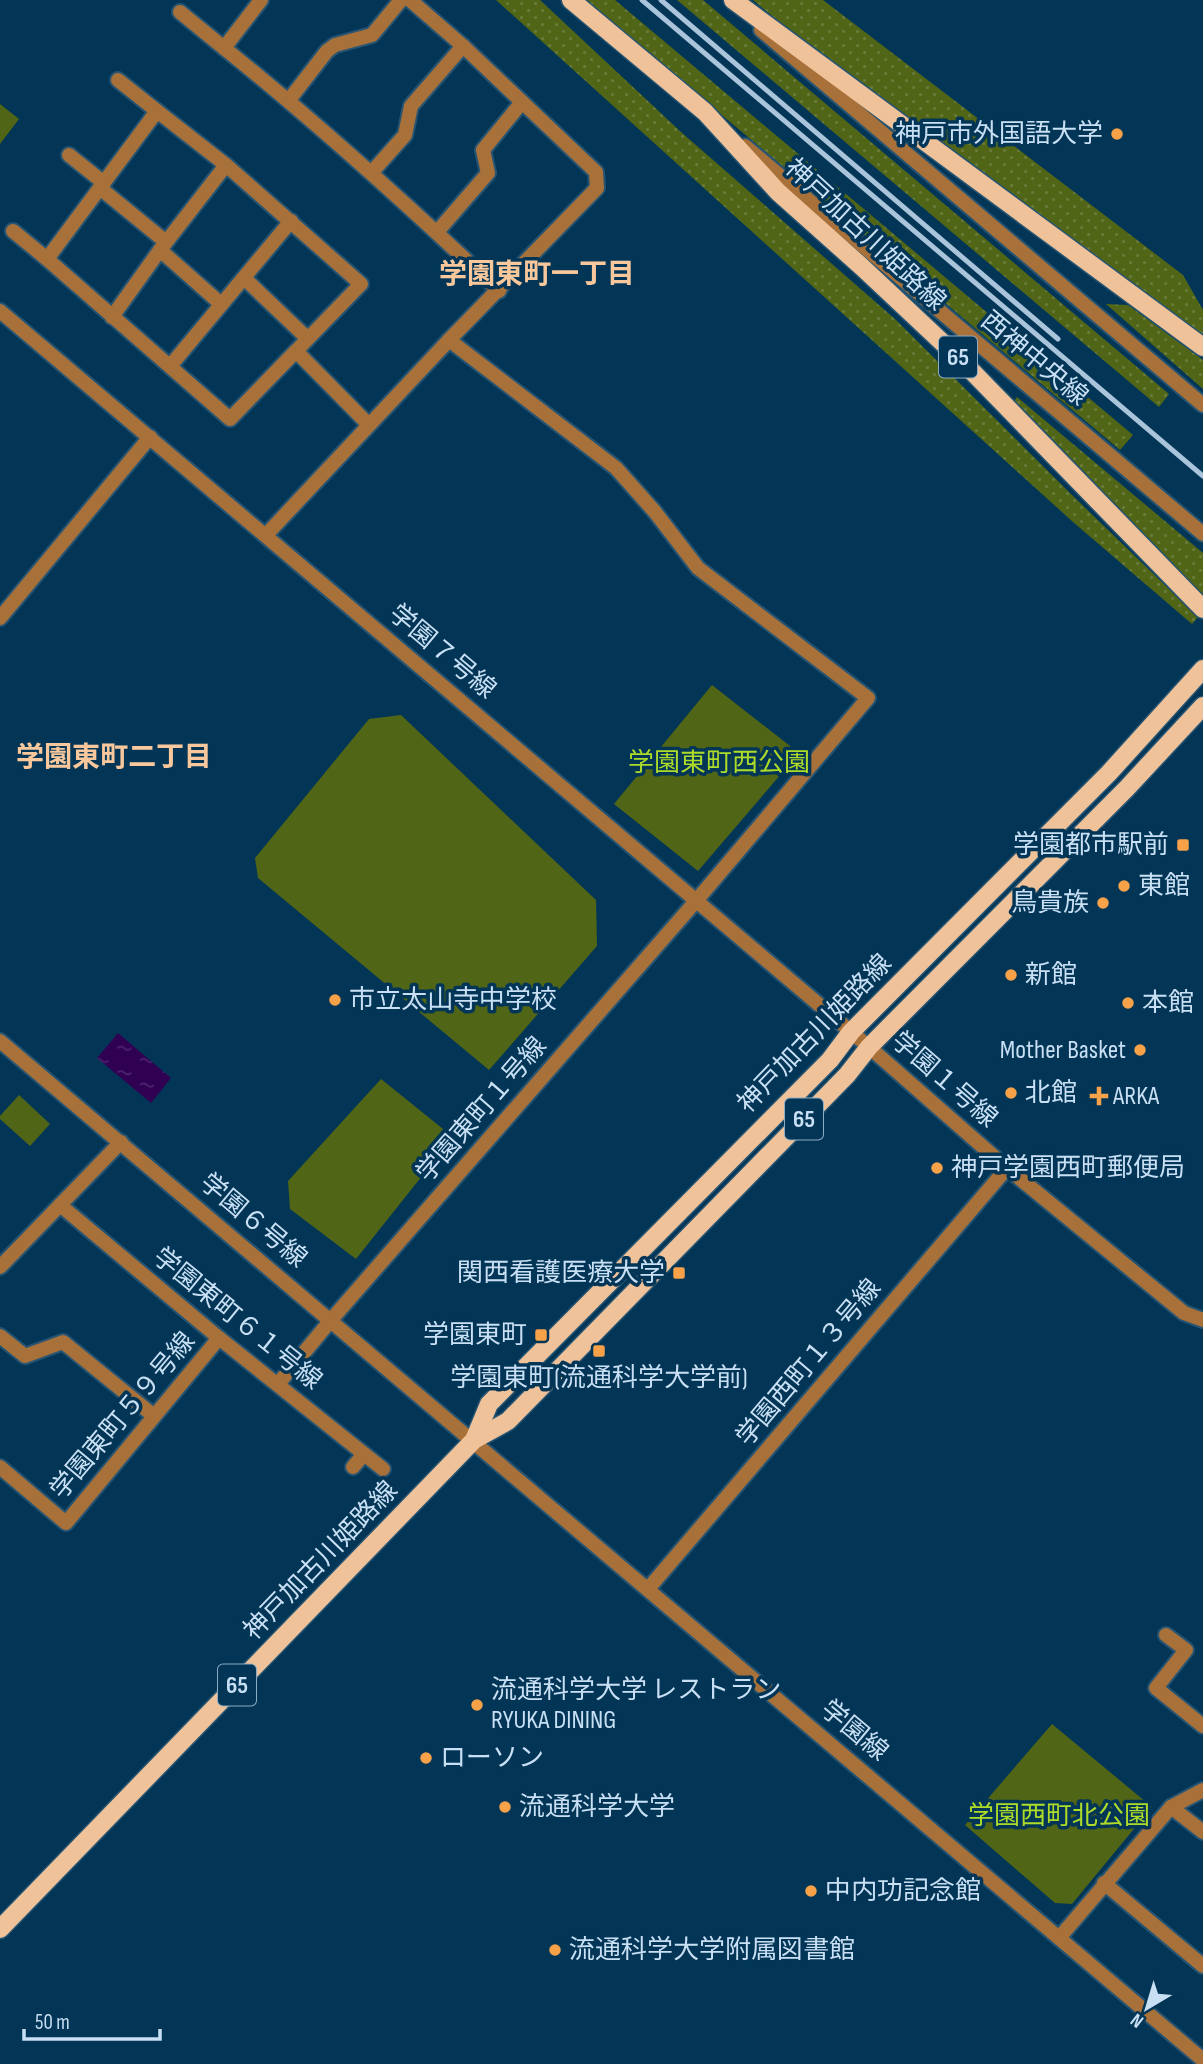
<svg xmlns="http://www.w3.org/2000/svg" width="1203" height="2064" font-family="'Sofia Sans Condensed','Noto Sans JP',sans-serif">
<defs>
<pattern id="grass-dots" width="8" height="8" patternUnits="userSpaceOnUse" patternTransform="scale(1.75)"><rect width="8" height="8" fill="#516517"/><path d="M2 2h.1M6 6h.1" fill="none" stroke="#697b39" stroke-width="1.8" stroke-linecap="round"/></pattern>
<pattern id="water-ripples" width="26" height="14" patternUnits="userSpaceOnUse" patternTransform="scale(1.75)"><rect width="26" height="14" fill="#300053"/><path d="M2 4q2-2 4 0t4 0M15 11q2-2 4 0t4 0" fill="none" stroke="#4c256c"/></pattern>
</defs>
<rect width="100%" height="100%" fill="#033656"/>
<g fill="url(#grass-dots)">
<polygon points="496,0 540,0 681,132 895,319 1072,495 1198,617 1192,624 1073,522"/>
<polygon points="585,0 615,0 1133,435 1120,450"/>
<polygon points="677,0 703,0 1169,394 1159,407"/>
<polygon points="753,0 823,0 1183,275 1203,310 1203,338 777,20"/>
<polygon points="1106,304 1128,305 1203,360 1203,389"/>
<polygon points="1017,397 1203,553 1203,597 1013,403"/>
</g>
<g fill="#516517">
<polygon points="0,104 19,119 0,144"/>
<polygon points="712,685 799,753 698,871 614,804"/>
<polygon points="401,715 596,900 597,946 489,1070 258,878 255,858 369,719"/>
<polygon points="381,1079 453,1137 356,1259 290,1209 288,1181"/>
<polygon points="19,1095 50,1124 30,1146 0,1119 0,1116"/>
<polygon points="1052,1724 1152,1807 1072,1904 1055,1903 965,1825"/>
</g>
<polygon fill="url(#water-ripples)" points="118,1033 171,1078 151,1103 97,1058"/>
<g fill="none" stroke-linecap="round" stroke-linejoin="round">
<defs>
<g id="minor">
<path d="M261 0 224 48C320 125 410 207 499 291"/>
<polyline points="410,0 463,46 596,172 597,188 449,340"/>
<polyline points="180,12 224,48"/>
<polyline points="118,80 157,111"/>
<polyline points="289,100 327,51 335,45 372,35 401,0"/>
<polyline points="69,155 104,183"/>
<polyline points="372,172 405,135 411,106 463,46"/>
<polyline points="100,188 166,242"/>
<polyline points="13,231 47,259"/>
<polyline points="437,232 488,173 483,150 522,102"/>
<polyline points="160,250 221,304"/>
<polyline points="244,278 307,338"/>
<polyline points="112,317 160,250 226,165"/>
<polyline points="296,351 230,419 47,259 157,111 226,165 361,284 296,351 369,425"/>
<polyline points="171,365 291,221"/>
<polyline points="60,1205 219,1338 383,1469"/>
<polyline points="0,1267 121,1142"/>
<polyline points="0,1336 25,1356 63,1342 154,1416"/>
<polyline points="278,1384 331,1320 696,901"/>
<polyline points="0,1467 66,1523 219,1338"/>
<polyline points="353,1467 364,1454"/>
<polyline points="648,1589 1007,1168"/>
<polyline points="1166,1635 1186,1650 1156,1688 1203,1726"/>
<polyline points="1171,1807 1203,1832"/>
<polyline points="1104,1883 1203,1966"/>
<polyline points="1059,1938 1171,1807 1203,1790"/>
</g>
<g id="tertiary">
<polyline points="761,30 1203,405"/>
<polyline points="745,146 1203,534"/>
<polyline points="0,311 869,1047 1007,1168 1184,1313 1203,1320"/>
<polyline points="266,535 449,340 616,468 655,512 698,568 868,698 696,901"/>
<polyline points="0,618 150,437"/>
<polyline points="0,1041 1203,2060"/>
</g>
<g id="primary">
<polyline points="571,0 705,112 778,192 862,267 961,360 1203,609"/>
<polyline points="733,0 1203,347"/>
<polyline points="474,1440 489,1404 830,1060 851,1032 1109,773 1203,669"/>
<polyline points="0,1929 474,1440 508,1421 847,1075 869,1047 1127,788 1203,706"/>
</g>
</defs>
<use href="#minor" stroke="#265472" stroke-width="18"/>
<use href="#tertiary" stroke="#265472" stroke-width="18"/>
<use href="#primary" stroke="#265472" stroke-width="21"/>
<use href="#minor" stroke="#a9713a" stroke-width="14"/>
<use href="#tertiary" stroke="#a9713a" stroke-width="14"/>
<use href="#primary" stroke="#f0c299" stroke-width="18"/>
<g stroke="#a9c4db" stroke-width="5">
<polyline points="642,0 1203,476"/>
<polyline points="661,0 1058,339"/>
</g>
</g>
<g fill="#f7a149" stroke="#033656" stroke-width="2.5">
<circle cx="1117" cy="134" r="7"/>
<rect x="1176" y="838" width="14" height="14" rx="3.5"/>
<circle cx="1124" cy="886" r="7"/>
<circle cx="1103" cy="903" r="7"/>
<circle cx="1011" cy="975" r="7"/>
<circle cx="335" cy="1000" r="7"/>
<circle cx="1128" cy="1003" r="7"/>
<circle cx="1140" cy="1050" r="7"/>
<circle cx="1011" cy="1093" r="7"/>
<path d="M1095.5 1085.5h7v7h7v7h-7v7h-7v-7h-7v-7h7z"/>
<circle cx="937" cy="1168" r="7"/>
<rect x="672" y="1266" width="14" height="14" rx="3.5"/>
<rect x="534" y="1328" width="14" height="14" rx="3.5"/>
<rect x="592" y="1344" width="14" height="14" rx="3.5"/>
<circle cx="477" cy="1705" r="7"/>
<circle cx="426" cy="1758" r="7"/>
<circle cx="505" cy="1807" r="7"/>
<circle cx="811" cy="1891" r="7"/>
<circle cx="555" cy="1950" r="7"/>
</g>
<g text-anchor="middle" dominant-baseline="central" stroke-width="7" stroke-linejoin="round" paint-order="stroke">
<g fill="#033656" stroke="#8dacc5" stroke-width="2">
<rect x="939" y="336.5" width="38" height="41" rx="5"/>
<rect x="785" y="1098.5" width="38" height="41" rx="5"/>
<rect x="218" y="1664.5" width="38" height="41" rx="5"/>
</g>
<g font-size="24" font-weight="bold" fill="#c8dff4">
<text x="958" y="357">65</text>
<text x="804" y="1119">65</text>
<text x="237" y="1685">65</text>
</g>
<g font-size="26" fill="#c8dff4" stroke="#033656" text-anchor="start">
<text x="1103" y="134" text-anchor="end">神戸市外国語大学</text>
<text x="1169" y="845" text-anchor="end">学園都市駅前</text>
<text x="1138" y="886">東館</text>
<text x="1089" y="903" text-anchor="end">鳥貴族</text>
<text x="1025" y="975">新館</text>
<text x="349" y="1000">市立太山寺中学校</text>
<text x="1142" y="1003">本館</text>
<text x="1126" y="1050" text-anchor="end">Mother Basket</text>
<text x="1025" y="1093">北館</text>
<text x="1113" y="1096">ARKA</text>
<text x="951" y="1168">神戸学園西町郵便局</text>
<text x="665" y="1273" text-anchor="end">関西看護医療大学</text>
<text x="527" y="1335" text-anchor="end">学園東町</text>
<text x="599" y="1378" text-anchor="middle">学園東町(流通科学大学前)</text>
<text x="491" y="1690">流通科学大学 レストラン<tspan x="491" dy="30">RYUKA DINING</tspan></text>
<text x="440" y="1758">ローソン</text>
<text x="519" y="1807">流通科学大学</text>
<text x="825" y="1891">中内功記念館</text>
<text x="569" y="1950">流通科学大学附属図書館</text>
</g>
<g font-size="26" fill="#c8dff4" stroke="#033656">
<text transform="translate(865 235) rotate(43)">神戸加古川姫路線</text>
<text transform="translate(1034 359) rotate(40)">西神中央線</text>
<text transform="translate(442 652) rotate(40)">学園７号線</text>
<text transform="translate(815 1034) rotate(-46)">神戸加古川姫路線</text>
<text transform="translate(944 1080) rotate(41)">学園１号線</text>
<text transform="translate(482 1110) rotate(-49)">学園東町１号線</text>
<text transform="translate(253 1221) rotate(40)">学園６号線</text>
<text transform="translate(237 1319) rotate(39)">学園東町６１号線</text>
<text transform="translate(809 1363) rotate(-50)">学園西町１３号線</text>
<text transform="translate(123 1416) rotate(-50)">学園東町５９号線</text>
<text transform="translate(321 1561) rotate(-46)">神戸加古川姫路線</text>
<text transform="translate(854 1731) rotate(40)">学園線</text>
</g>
<g font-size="26" fill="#aeda29" stroke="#033656">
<text x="719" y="763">学園東町西公園</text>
<text x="1059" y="1816">学園西町北公園</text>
</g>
<g font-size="28" font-weight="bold" fill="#f8c79b" stroke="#033656">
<text x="537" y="274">学園東町一丁目</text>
<text x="114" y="757">学園東町二丁目</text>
</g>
</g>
<g transform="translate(1147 2008) rotate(218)" stroke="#033656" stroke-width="5" paint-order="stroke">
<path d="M0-5L12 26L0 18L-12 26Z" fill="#c8dff4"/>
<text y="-10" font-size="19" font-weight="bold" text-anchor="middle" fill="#c8dff4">N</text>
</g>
<path d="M24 2029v10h136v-10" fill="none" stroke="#c8dff4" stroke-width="3.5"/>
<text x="35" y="2029" font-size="21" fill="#c8dff4" stroke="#033656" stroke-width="5" paint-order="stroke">50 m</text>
</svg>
